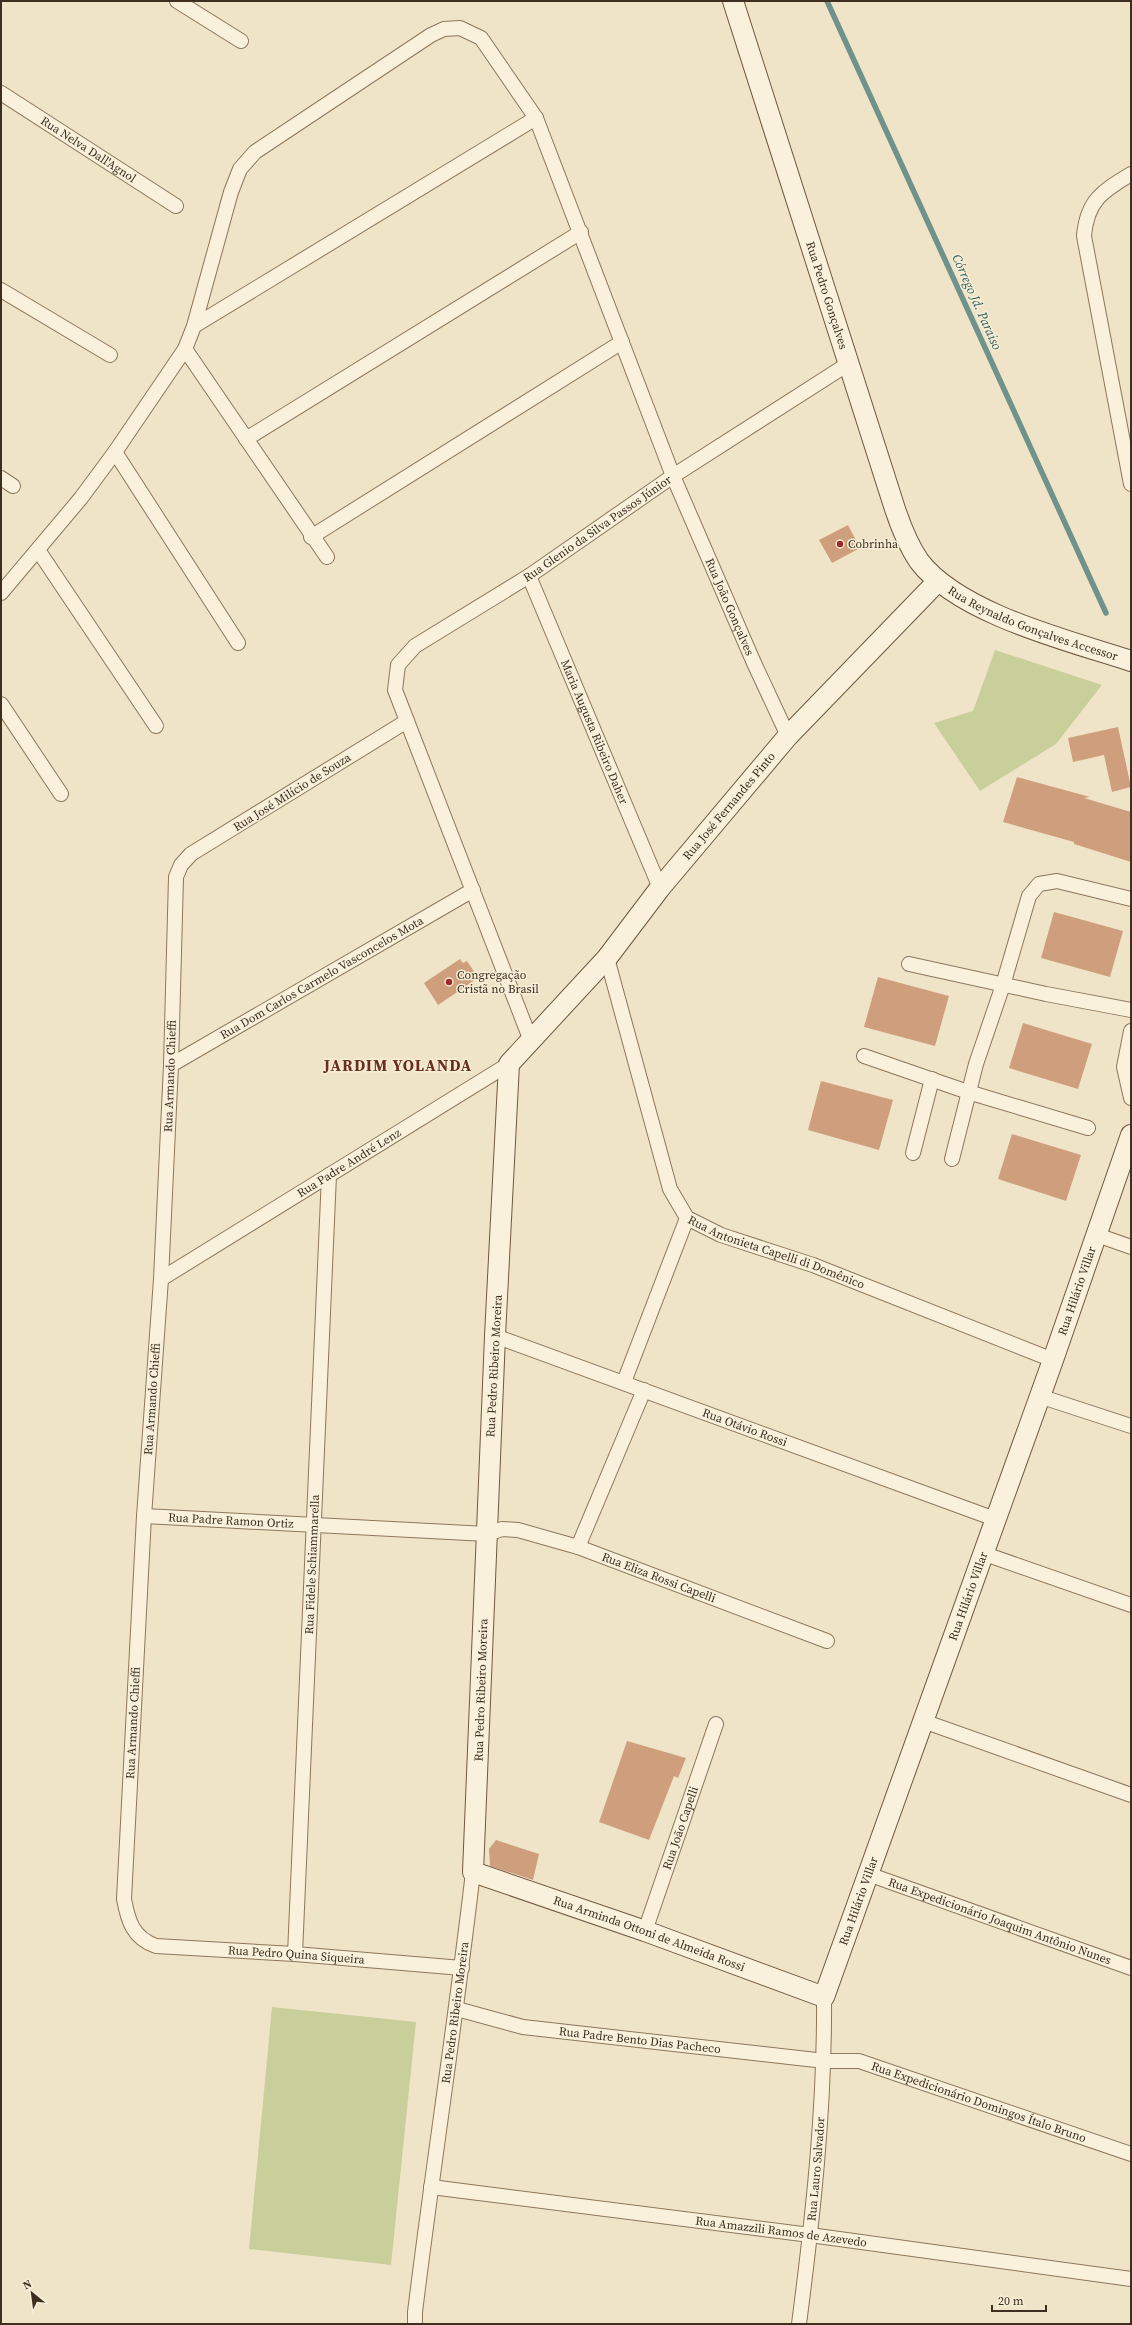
<svg xmlns="http://www.w3.org/2000/svg" width="1132" height="2325" font-family="'Source Serif 4',serif">
<rect width="100%" height="100%" fill="#f0e4c8"/>
<g fill="#c9cf9b">
<polygon points="995,650 1102,685 1056,744 980,791 934,723 973,711"/>
<polygon points="272,2007 416,2022 391,2265 249,2249"/>
</g>
<g fill="none" stroke-linecap="round" stroke-linejoin="round">
<polyline stroke="#6f938a" stroke-width="5.5" points="827,1 1106,613"/>
</g>
<g fill="#cf9f7d">
<polygon points="848,525 860,548 832,563 819,540"/>
<polygon points="1118,727 1131,787 1112,792 1104,755 1073,762 1068,738"/>
<polygon points="1017,777 1090,797 1084,798 1131,812 1131,862 1074,844 1074,842 1003,822"/>
<polygon points="1054,912 1123,931 1110,977 1041,958"/>
<polygon points="460,959 463,963 467,961 475,973 472,976 475,980 438,1005 424,983"/>
<polygon points="878,977 949,996 935,1046 864,1027"/>
<polygon points="1023,1023 1092,1044 1078,1089 1009,1068"/>
<polygon points="821,1081 893,1100 879,1150 808,1130"/>
<polygon points="1012,1134 1081,1155 1066,1201 998,1179"/>
<polygon points="627,1741 686,1758 678,1778 674,1776 649,1840 599,1822"/>
<polygon points="496,1840 539,1854 533,1880 490,1866 489,1849"/>
</g>
<g fill="none" stroke-linecap="round" stroke-linejoin="round">
<defs>
<g id="street">
<polyline points="177,1 241,41"/>
<path id="s1" d="M1 93 176 206"/>
<path d="M1131 174C1103 191 1087 200 1084 236L1131 484"/>
<polyline points="1,290 110,355"/>
<polyline points="194,326 536,118"/>
<polyline points="185,349 327,557"/>
<polyline points="246,439 581,232"/>
<polyline points="115,452 238,643"/>
<polyline points="1,478 13,486"/>
<polyline points="311,537 622,342"/>
<polyline points="38,550 156,726"/>
<path id="s2" d="M529 576 660 888"/>
<path id="s3" d="M1 593 81 498 115 452 185 349 194 326 231 192 240 169 255 152 431 35 444 29 460 28 481 38 536 118 673 476 754 663 788 736"/>
<polyline points="1,704 61,794"/>
<path id="s4" d="M407 721 191 854 181 865 176 877 171 1065 161 1279 144 1516 124 1899C128 1921 133 1938 156 1946L295 1954 462 1968"/>
<path id="s5" d="M607 958 670 1189 687 1218 721 1235 813 1265 1053 1360"/>
<polyline points="909,964 1046,994 1131,1010"/>
<polyline points="1131,1031 1124,1067 1131,1098"/>
<path id="s6" d="M531 1041 395 690 398 665 415 646 529 576 673 476 848 364"/>
<polyline points="864,1056 968,1092 1088,1128"/>
<path id="s7" d="M171 1065 473 890"/>
<polyline points="913,1153 932,1079"/>
<polyline points="952,1159 976,1064 1003,985 1029,896 1039,884 1057,881 1131,899"/>
<polyline points="1097,1235 1131,1247"/>
<path id="s8" d="M161 1279 509 1064"/>
<path id="s9" d="M495 1336 995 1519"/>
<polyline points="624,1382 687,1218"/>
<polyline points="1039,1396 1131,1426"/>
<path id="s10" d="M144 1516 487 1534 502 1529 518 1530 578 1547 827 1641"/>
<polyline points="578,1547 644,1390"/>
<polyline points="982,1553 1131,1605"/>
<polyline points="923,1721 1131,1795"/>
<path id="s11" d="M868 1874 1131 1968"/>
<path id="s12" d="M645 1931 716 1724"/>
<path id="s13" d="M295 1954 329 1175"/>
<path id="s14" d="M457 2009 523 2027 825 2061H859L1131 2154"/>
<path id="s15" d="M431 2187 810 2235 1131 2279"/>
<path id="s16" d="M415 2324V2312C433 2165 456 2019 473 1872"/>
<path id="s17" d="M799 2324C813 2216 825 2107 824 1997"/>
</g>
<g id="secondary">
<path id="s18" d="M733 1 895 509C901 527 908 545 919 561 959 614 1070 641 1131 661"/>
<path id="s19" d="M938 581 788 736 660 888 607 958 509 1064 495 1336 473 1872 645 1931 824 1997 1053 1360 1131 1135"/>
</g>
</defs>
<use href="#street" stroke="#8d765c" stroke-width="16"/>
<use href="#secondary" stroke="#6f573f" stroke-width="22"/>
<use href="#street" stroke="#faf1dc" stroke-width="14"/>
<use href="#secondary" stroke="#faf1dc" stroke-width="20"/>
</g>
<g fill="#9e2a2b" stroke="#f7eed8" stroke-width="1.5">
<circle cx="840" cy="544" r="4"/>
<circle cx="449" cy="982" r="4"/>
</g>
<g text-anchor="middle" dominant-baseline="central" stroke-width="3" stroke-linejoin="round" paint-order="stroke">
<g font-size="12" fill="#3d2e20" stroke="#f7eed8">
<text stroke="none"><textPath href="#s1" startOffset="104">Rua Nelva Dall'Agnol</textPath></text>
<text stroke="none"><textPath href="#s18" startOffset="309">Rua Pedro Gonçalves</textPath></text>
<text stroke="none"><textPath href="#s6" startOffset="644">Rua Glenio da Silva Passos Júnior</textPath></text>
<text stroke="none"><textPath href="#s3" startOffset="1405">Rua João Gonçalves</textPath></text>
<text stroke="none"><textPath href="#s18" startOffset="723">Rua Reynaldo Gonçalves Accessor</textPath></text>
<text stroke="none"><textPath href="#s2" startOffset="169">Maria Augusta Ribeiro Daher</textPath></text>
<text transform="translate(292 792) rotate(-32)">Rua José Milício de Souza</text>
<text transform="translate(729 806) rotate(-50)">Rua José Fernandes Pinto</text>
<text stroke="none"><textPath href="#s7" startOffset="174">Rua Dom Carlos Carmelo Vasconcelos Mota</textPath></text>
<text transform="translate(170 1076) rotate(-88)">Rua Armando Chieffi</text>
<text stroke="none"><textPath href="#s8" startOffset="221">Rua Padre André Lenz</textPath></text>
<text stroke="none"><textPath href="#s5" startOffset="369">Rua Antonieta Capelli di Domênico</textPath></text>
<text stroke="none"><textPath href="#s19" startOffset="2578">Rua Hilário Villar</textPath></text>
<text transform="translate(494 1366) rotate(-87)">Rua Pedro Ribeiro Moreira</text>
<text transform="translate(152 1399) rotate(-86)">Rua Armando Chieffi</text>
<text stroke="none"><textPath href="#s9" startOffset="266">Rua Otávio Rossi</textPath></text>
<text stroke="none"><textPath href="#s10" startOffset="87">Rua Padre Ramon Ortiz</textPath></text>
<text stroke="none"><textPath href="#s13" startOffset="390">Rua Fidele Schiammarella</textPath></text>
<text stroke="none"><textPath href="#s10" startOffset="524">Rua Eliza Rossi Capelli</textPath></text>
<text stroke="none"><textPath href="#s19" startOffset="2254">Rua Hilário Villar</textPath></text>
<text transform="translate(481 1690) rotate(-88)">Rua Pedro Ribeiro Moreira</text>
<text transform="translate(133 1723) rotate(-87)">Rua Armando Chieffi</text>
<text stroke="none"><textPath href="#s12" startOffset="109">Rua João Capelli</textPath></text>
<text stroke="none"><textPath href="#s19" startOffset="1930">Rua Hilário Villar</textPath></text>
<text stroke="none"><textPath href="#s11" startOffset="140">Rua Expedicionário Joaquim Antônio Nunes</textPath></text>
<text stroke="none"><textPath href="#s19" startOffset="1642">Rua Arminda Ottoni de Almeida Rossi</textPath></text>
<text stroke="none"><textPath href="#s4" startOffset="1506">Rua Pedro Quina Siqueira</textPath></text>
<text stroke="none"><textPath href="#s16" startOffset="314">Rua Pedro Ribeiro Moreira</textPath></text>
<text stroke="none"><textPath href="#s14" startOffset="186">Rua Padre Bento Dias Pacheco</textPath></text>
<text stroke="none"><textPath href="#s14" startOffset="533">Rua Expedicionário Domingos Ítalo Bruno</textPath></text>
<text stroke="none"><textPath href="#s17" startOffset="156">Rua Lauro Salvador</textPath></text>
<text stroke="none"><textPath href="#s15" startOffset="353">Rua Amazzili Ramos de Azevedo</textPath></text>
</g>
<g font-size="12" fill="#3d2e20" stroke="#f7eed8" text-anchor="start">
<text x="848" y="544">Cobrinha</text>
<text x="457" y="975">Congregação<tspan x="457" dy="14">Cristã no Brasil</tspan></text>
</g>
<g font-size="13" font-style="italic" fill="#2f5d5a" stroke="#f7eed8">
<text transform="translate(977 302) rotate(66)">Córrego Jd. Paraiso</text>
</g>
<g font-size="16" font-weight="bold" letter-spacing="1" fill="#6b2e1e" stroke="#f7eed8">
<text x="398" y="1065">JARDIM YOLANDA</text>
</g>
</g>
<rect width="1132" height="2325" fill="none" stroke="#3d2e20" stroke-width="4"/>
<g transform="translate(32 2293) rotate(331)" stroke="#f7eed8" stroke-width="3" paint-order="stroke">
<path d="M0-3L7 15L0 10L-7 15Z" fill="#3d2e20"/>
<text y="-6" font-size="11" font-weight="bold" text-anchor="middle" fill="#3d2e20">N</text>
</g>
<path d="M992 2305v6h54v-6" fill="none" stroke="#3d2e20" stroke-width="2"/>
<text x="998" y="2305" font-size="12" fill="#3d2e20" stroke="#f7eed8" stroke-width="3" paint-order="stroke">20 m</text>
</svg>
